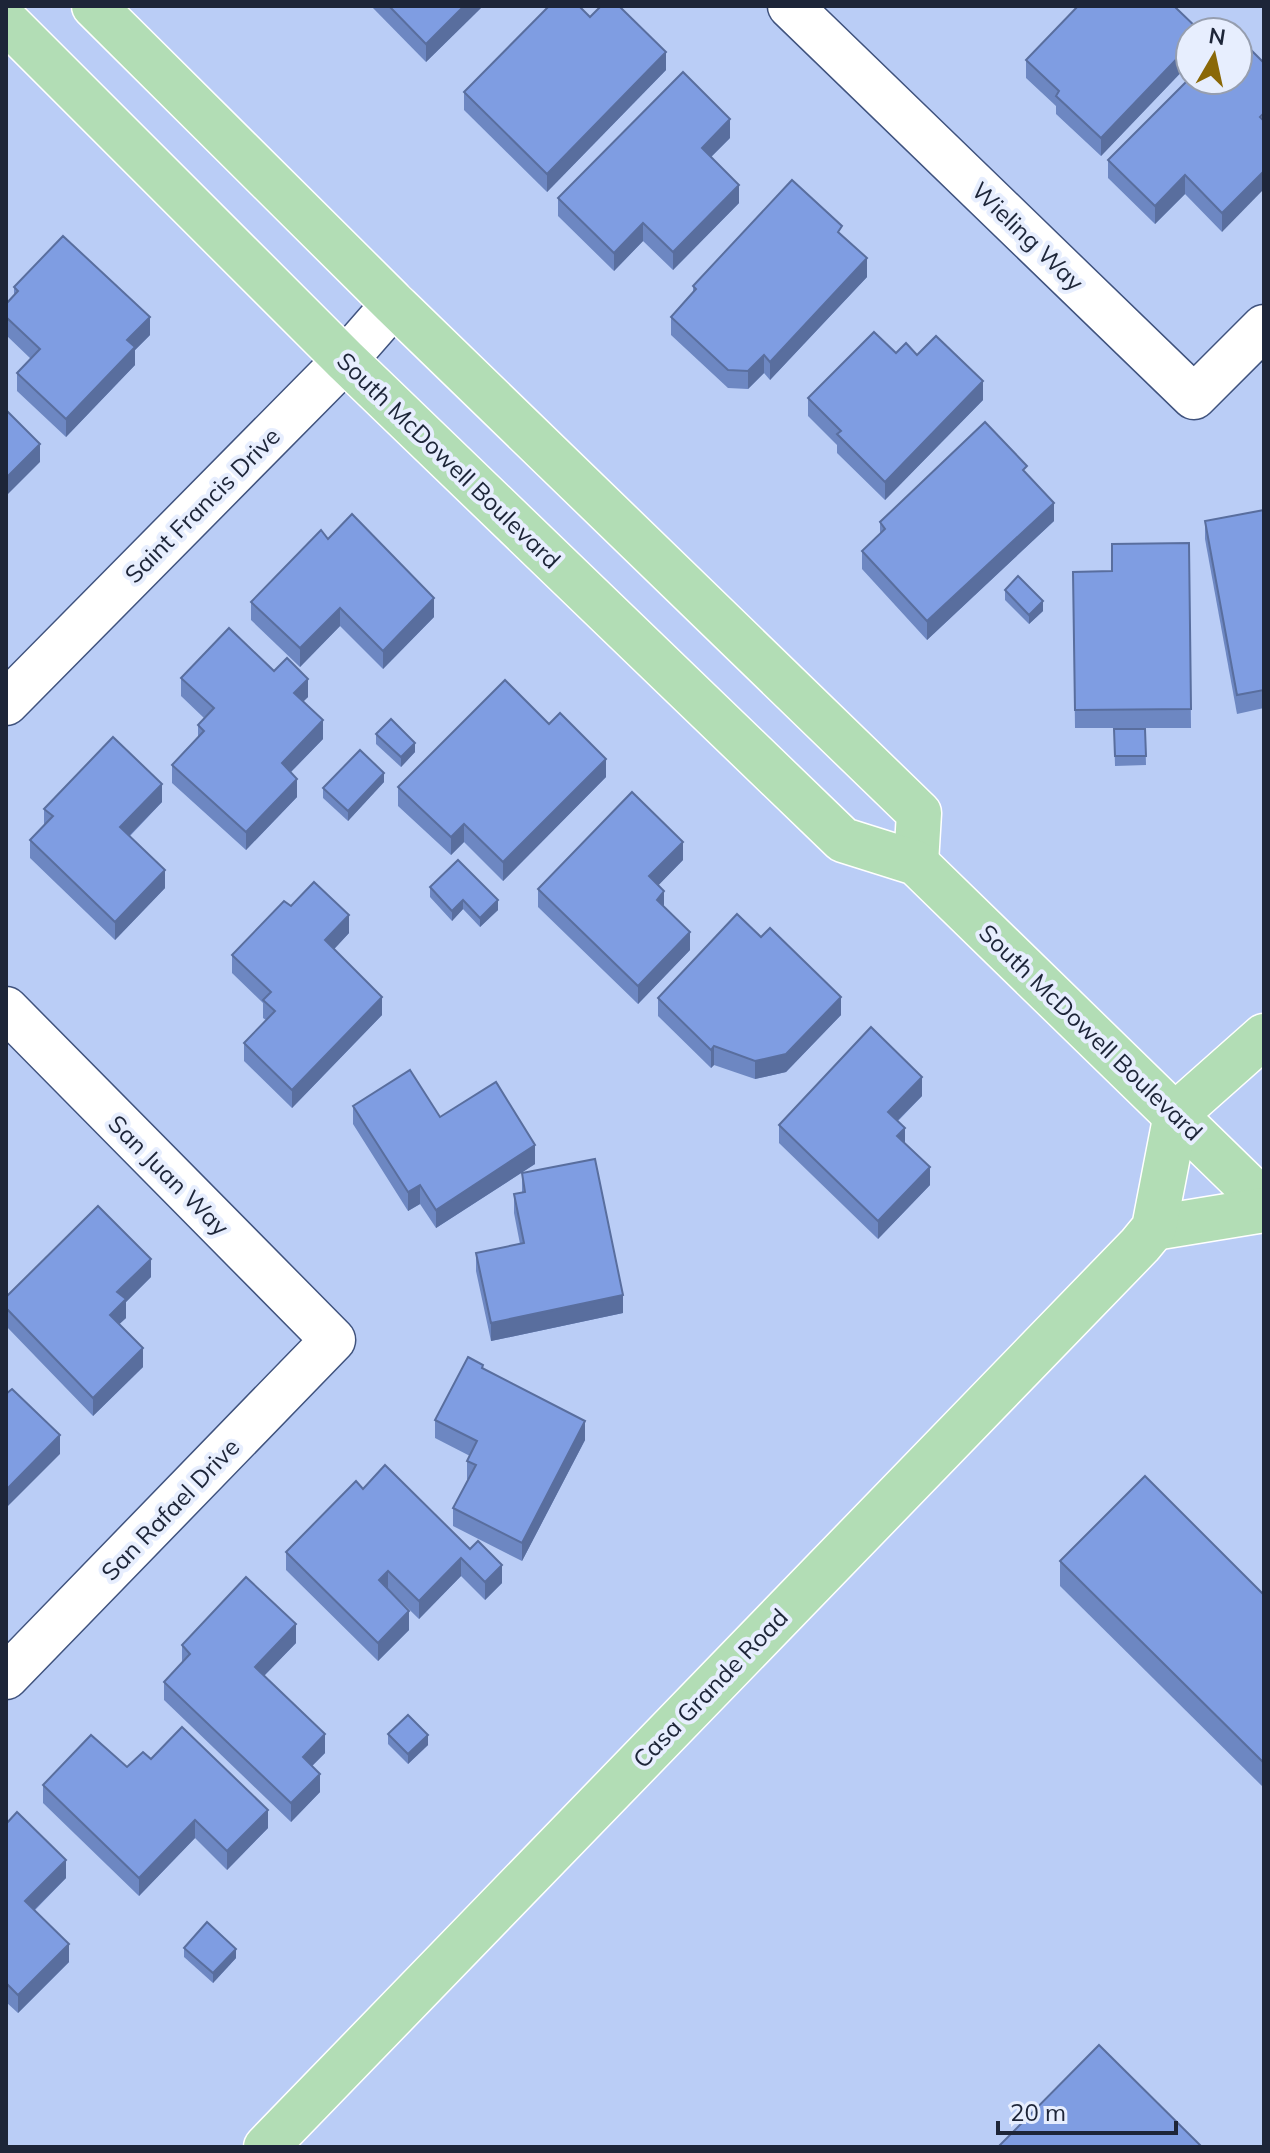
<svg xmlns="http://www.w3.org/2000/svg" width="1270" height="2153" font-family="Mulish,sans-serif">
<rect width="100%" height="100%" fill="#bacdf6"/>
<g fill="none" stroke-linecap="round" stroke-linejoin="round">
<defs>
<g id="minor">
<polyline points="790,6 1194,397 1264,327"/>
<polyline points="6,703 345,360 394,304"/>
<polyline points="6,1009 333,1340 6,1677"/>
</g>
<g id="major">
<polyline points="94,6 394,304 919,813 916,863"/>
<polyline points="6,21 345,360 843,840 916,863 1264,1202"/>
<polyline points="1154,1228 1264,1210"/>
<polyline points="266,2147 1140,1245 1154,1228 1176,1114 1264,1036"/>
</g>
</defs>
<use href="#minor" stroke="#40537e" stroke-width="47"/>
<use href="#major" stroke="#fff" stroke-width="47"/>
<use href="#minor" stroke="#fff" stroke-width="44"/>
<use href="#major" stroke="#b2ddb5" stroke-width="44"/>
</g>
<g fill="#6d87c2">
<polygon points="371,6 483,6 426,62"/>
<polygon points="590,17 666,70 547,192 464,110 464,92"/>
<polygon points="1190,32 1190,63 1101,156 1056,114 1056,106 1026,78 1026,60"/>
<polygon points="1264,63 1222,232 1185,194 1155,224 1108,178 1108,160"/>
<polygon points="730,138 711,157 739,203 673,270 643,241 614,271 558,216 558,198"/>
<polygon points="842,235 867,277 770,380 764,373 748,389 728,388 671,335 671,317 693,293 693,286"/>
<polygon points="14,287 150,335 135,350 135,365 66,437 17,391 17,373 31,359 6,335 6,304 14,295"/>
<polygon points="896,353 917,355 983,400 885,500 837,453 837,445 808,416 808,398"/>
<polygon points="1264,510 1264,708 1237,714 1205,539 1205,521"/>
<polygon points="1054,521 927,640 862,569 862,551 880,534 880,522"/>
<polygon points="328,539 434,617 383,669 340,626 300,667 251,620 251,602"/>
<polygon points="1189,543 1191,728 1075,728 1073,572 1112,571"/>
<polygon points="1005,590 1043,611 1029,624 1005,600"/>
<polygon points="274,671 308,697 303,701 323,739 291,772 297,797 246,850 172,783 172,765 198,738 198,725 204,718 181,696 181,678"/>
<polygon points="549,724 606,777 503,881 464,842 451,855 398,806 398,787"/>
<polygon points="1114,729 1145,729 1146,765 1115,766"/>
<polygon points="376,734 415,752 401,767 376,744"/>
<polygon points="384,782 348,821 323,798 323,788"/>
<polygon points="162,802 130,836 165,888 115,940 30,858 30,840 44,826 44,809"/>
<polygon points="683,860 658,885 664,907 690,950 638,1004 538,907 538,889"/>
<polygon points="430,887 498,910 480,927 463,909 452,921 430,897"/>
<polygon points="291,906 349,933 334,949 382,1015 292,1108 244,1061 244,1043 266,1020 263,1018 263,1003 232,973 232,955"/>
<polygon points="761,937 841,1015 786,1072 755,1079 714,1065 711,1068 658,1016 658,998"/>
<polygon points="922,1096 898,1121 905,1143 930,1185 878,1239 779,1143 779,1125"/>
<polygon points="353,1106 440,1117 535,1164 436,1228 420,1204 408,1211 353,1124"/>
<polygon points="522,1173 623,1313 491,1341 476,1271 476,1253 520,1244 514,1213 514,1194 522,1193"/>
<polygon points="151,1277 126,1302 126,1318 119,1324 143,1367 93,1416 6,1326 6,1297"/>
<polygon points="483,1369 585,1440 522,1561 453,1526 453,1508 468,1480 467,1479 467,1461 470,1456 435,1438 435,1420"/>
<polygon points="363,1489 502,1583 485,1600 461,1576 419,1619 388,1589 409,1630 378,1661 286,1570 286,1552"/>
<polygon points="1060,1561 1264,1595 1264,1788 1060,1586"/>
<polygon points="296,1643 264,1676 325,1753 312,1766 320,1792 291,1822 164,1700 164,1682 182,1663 182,1645"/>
<polygon points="388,1734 428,1745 408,1764 388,1744"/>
<polygon points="151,1759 268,1828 227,1870 195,1838 139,1896 43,1803 43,1785 127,1767"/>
<polygon points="6,1824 66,1878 35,1910 69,1962 18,2013 6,2002"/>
<polygon points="184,1948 236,1958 213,1983 184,1957"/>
</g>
<g fill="#596e9e">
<polygon points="464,6 483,6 426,62 426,44"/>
<polygon points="1190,45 1190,63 1101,156 1101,138"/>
<polygon points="666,52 666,70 547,192 547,174"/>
<polygon points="730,119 730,138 702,166 702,148"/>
<polygon points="1264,171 1264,189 1222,232 1222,213"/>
<polygon points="1185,175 1185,194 1155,224 1155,206"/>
<polygon points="739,185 739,203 673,270 673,252"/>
<polygon points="643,223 643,241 614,271 614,253"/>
<polygon points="867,258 867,277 770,380 770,362"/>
<polygon points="150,317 150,335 135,350 135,365 66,437 66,419 127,340"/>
<polygon points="764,355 764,373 748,389 748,371"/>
<polygon points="983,381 983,400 885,500 885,482"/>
<polygon points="40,444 40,462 6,496 6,478"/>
<polygon points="1054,503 1054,521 927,640 927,621"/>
<polygon points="434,598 434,617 383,669 383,651"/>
<polygon points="1043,601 1043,611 1029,624 1029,615"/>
<polygon points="340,608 340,626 300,667 300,648"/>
<polygon points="308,679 308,697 294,711 294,693"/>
<polygon points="323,720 323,739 282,781 282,763"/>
<polygon points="415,743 415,752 401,767 401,757"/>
<polygon points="606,759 606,777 503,881 503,862"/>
<polygon points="384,773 384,782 348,821 348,811"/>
<polygon points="297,779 297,797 246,850 246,832"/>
<polygon points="162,784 162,802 120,845 120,827"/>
<polygon points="464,824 464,842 451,855 451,837"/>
<polygon points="683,842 683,860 649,895 649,876"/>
<polygon points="165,870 165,888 115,940 115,922"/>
<polygon points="664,891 664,909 657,900"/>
<polygon points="463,900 463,909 452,921 452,911"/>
<polygon points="498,900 498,910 480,927 480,918"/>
<polygon points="349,915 349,933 325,959 325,940"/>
<polygon points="690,932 690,950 638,1004 638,986"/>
<polygon points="382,997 382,1015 292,1108 292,1090"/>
<polygon points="841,997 841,1015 786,1072 755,1079 755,1061"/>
<polygon points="714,1046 714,1065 711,1068 711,1050"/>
<polygon points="922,1077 922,1096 888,1130 888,1112"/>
<polygon points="905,1128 905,1146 897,1136"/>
<polygon points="535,1145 535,1164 436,1228 436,1210"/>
<polygon points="930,1167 930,1185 878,1239 878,1221"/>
<polygon points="420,1185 420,1204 408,1211 408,1192"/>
<polygon points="151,1259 151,1277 126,1302 126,1318 110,1333 110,1315 117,1292"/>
<polygon points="623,1295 623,1313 491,1341 491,1323"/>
<polygon points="143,1348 143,1367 93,1416 93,1398"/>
<polygon points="585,1421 585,1440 522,1561 522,1543"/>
<polygon points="60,1435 60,1454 6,1508 6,1490"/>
<polygon points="461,1558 461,1576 419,1619 419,1601"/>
<polygon points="502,1565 502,1583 485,1600 485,1582"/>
<polygon points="388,1571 388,1589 379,1580"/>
<polygon points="409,1611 409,1630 378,1661 378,1643"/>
<polygon points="296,1624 296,1643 255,1685 255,1667"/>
<polygon points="325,1734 325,1753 303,1775 303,1757"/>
<polygon points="428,1735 428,1745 408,1764 408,1754"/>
<polygon points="320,1774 320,1792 291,1822 291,1803"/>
<polygon points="268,1810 268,1828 227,1870 227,1851"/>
<polygon points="195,1820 195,1838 139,1896 139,1878"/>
<polygon points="66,1860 66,1878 25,1919 25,1901"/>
<polygon points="69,1944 69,1962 18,2013 18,1995"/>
<polygon points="236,1949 236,1958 213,1983 213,1973"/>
</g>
<g fill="#7f9de2" stroke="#596e9e" stroke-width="2">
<polygon points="389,6 464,6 426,44"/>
<polygon points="549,6 579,6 590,17 601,6 619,6 666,52 547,174 464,92"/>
<polygon points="1078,6 1174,6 1201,32 1190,32 1190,45 1101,138 1056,96 1059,91 1026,60"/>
<polygon points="1238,37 1264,63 1264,113 1260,117 1264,121 1264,171 1222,213 1185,175 1155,206 1108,160 1190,78 1190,80 1238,80"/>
<polygon points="683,72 730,119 702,148 739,185 673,252 643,223 614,253 558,198"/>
<polygon points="792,180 842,226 838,232 867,258 770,362 764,355 748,371 728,370 671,317 696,289 693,286"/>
<polygon points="63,236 150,317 127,340 135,347 66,419 17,373 40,349 6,317 6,304 18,291 14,287"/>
<polygon points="874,332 896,353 906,343 917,355 936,336 983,381 885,482 837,434 841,431 808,398"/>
<polygon points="6,410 40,444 6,478"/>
<polygon points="985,422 1027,466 1023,470 1054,503 927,621 862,551 885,529 880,522"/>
<polygon points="1264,510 1264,690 1237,695 1205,521"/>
<polygon points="352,514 434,598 383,651 340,608 300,648 251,602 321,530 328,539"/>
<polygon points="1189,543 1191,709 1075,710 1073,572 1112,571 1112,544"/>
<polygon points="1018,576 1043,601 1029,615 1005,590"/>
<polygon points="229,628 274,671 287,658 308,679 294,693 323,720 282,763 297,779 246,832 172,765 204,731 198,725 214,708 181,678"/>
<polygon points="505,680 549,724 560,713 606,759 503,862 464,824 451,837 398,787"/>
<polygon points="391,719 415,743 401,757 376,734"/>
<polygon points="1114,729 1145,729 1146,756 1115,756"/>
<polygon points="113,737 162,784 120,827 165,870 115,922 30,840 53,816 44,809"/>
<polygon points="360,750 384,773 348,811 323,788"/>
<polygon points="632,792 683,842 649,876 664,891 657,900 690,932 638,986 538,889"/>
<polygon points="458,860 498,900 480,918 463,900 452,911 430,887"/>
<polygon points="314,882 349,915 325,940 382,997 292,1090 244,1043 275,1011 263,1000 271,992 232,955 284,901 291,906"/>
<polygon points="737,914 761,937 770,928 841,997 786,1054 755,1061 714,1046 711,1050 658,998"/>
<polygon points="871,1027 922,1077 888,1112 905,1128 897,1136 930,1167 878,1221 779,1125"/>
<polygon points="410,1070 440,1117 496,1082 535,1145 436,1210 420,1185 408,1192 353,1106"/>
<polygon points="595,1159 623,1295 491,1323 476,1253 524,1243 514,1194 525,1192 522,1173"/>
<polygon points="98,1206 151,1259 117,1292 126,1299 110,1315 143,1348 93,1398 6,1308 6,1297"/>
<polygon points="468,1357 483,1365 482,1368 585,1421 522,1543 453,1508 476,1465 467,1461 477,1441 435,1420"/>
<polygon points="12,1389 60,1435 6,1490 6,1394"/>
<polygon points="385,1465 470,1549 478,1541 502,1565 485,1582 461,1558 419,1601 388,1571 379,1580 409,1611 378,1643 286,1552 356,1481 363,1489"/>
<polygon points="1145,1476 1264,1595 1264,1763 1060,1561"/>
<polygon points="246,1577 296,1624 255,1667 325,1734 303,1757 320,1774 291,1803 164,1682 190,1654 182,1645"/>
<polygon points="408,1715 428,1735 408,1754 388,1734"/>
<polygon points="182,1727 268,1810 227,1851 195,1820 139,1878 43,1785 91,1735 127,1767 143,1752 151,1759"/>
<polygon points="17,1812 66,1860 25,1901 69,1944 18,1995 6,1983 6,1824"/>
<polygon points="207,1922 236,1949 213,1973 184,1948"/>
<polygon points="1099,2045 1202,2147 998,2147"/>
</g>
<g text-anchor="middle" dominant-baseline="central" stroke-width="8" stroke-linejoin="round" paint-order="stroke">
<g font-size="24" fill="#1d2538" stroke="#e7eefe">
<text transform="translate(1028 236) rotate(44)">Wieling Way</text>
<text transform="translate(449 460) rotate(44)">South McDowell Boulevard</text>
<text transform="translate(202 505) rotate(-45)">Saint Francis Drive</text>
<text transform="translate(1091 1032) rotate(44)">South McDowell Boulevard</text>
<text transform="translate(169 1175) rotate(45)">San Juan Way</text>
<text transform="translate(170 1509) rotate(-46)">San Rafael Drive</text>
<text transform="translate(710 1688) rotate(-46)">Casa Grande Road</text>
</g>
</g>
<rect width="1270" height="2153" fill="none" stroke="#1d2538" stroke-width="16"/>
<g transform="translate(1214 56) rotate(9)"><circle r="38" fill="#e7eefe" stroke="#969eaf" stroke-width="2"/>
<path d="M0-6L14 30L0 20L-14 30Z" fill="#8a6807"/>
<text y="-12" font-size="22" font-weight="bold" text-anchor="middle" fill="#1d2538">N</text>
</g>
<path d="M998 2121v12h178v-12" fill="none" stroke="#1d2538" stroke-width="4"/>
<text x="1010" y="2121" font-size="24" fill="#1d2538" stroke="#e7eefe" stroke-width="6" paint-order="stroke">20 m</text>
</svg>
